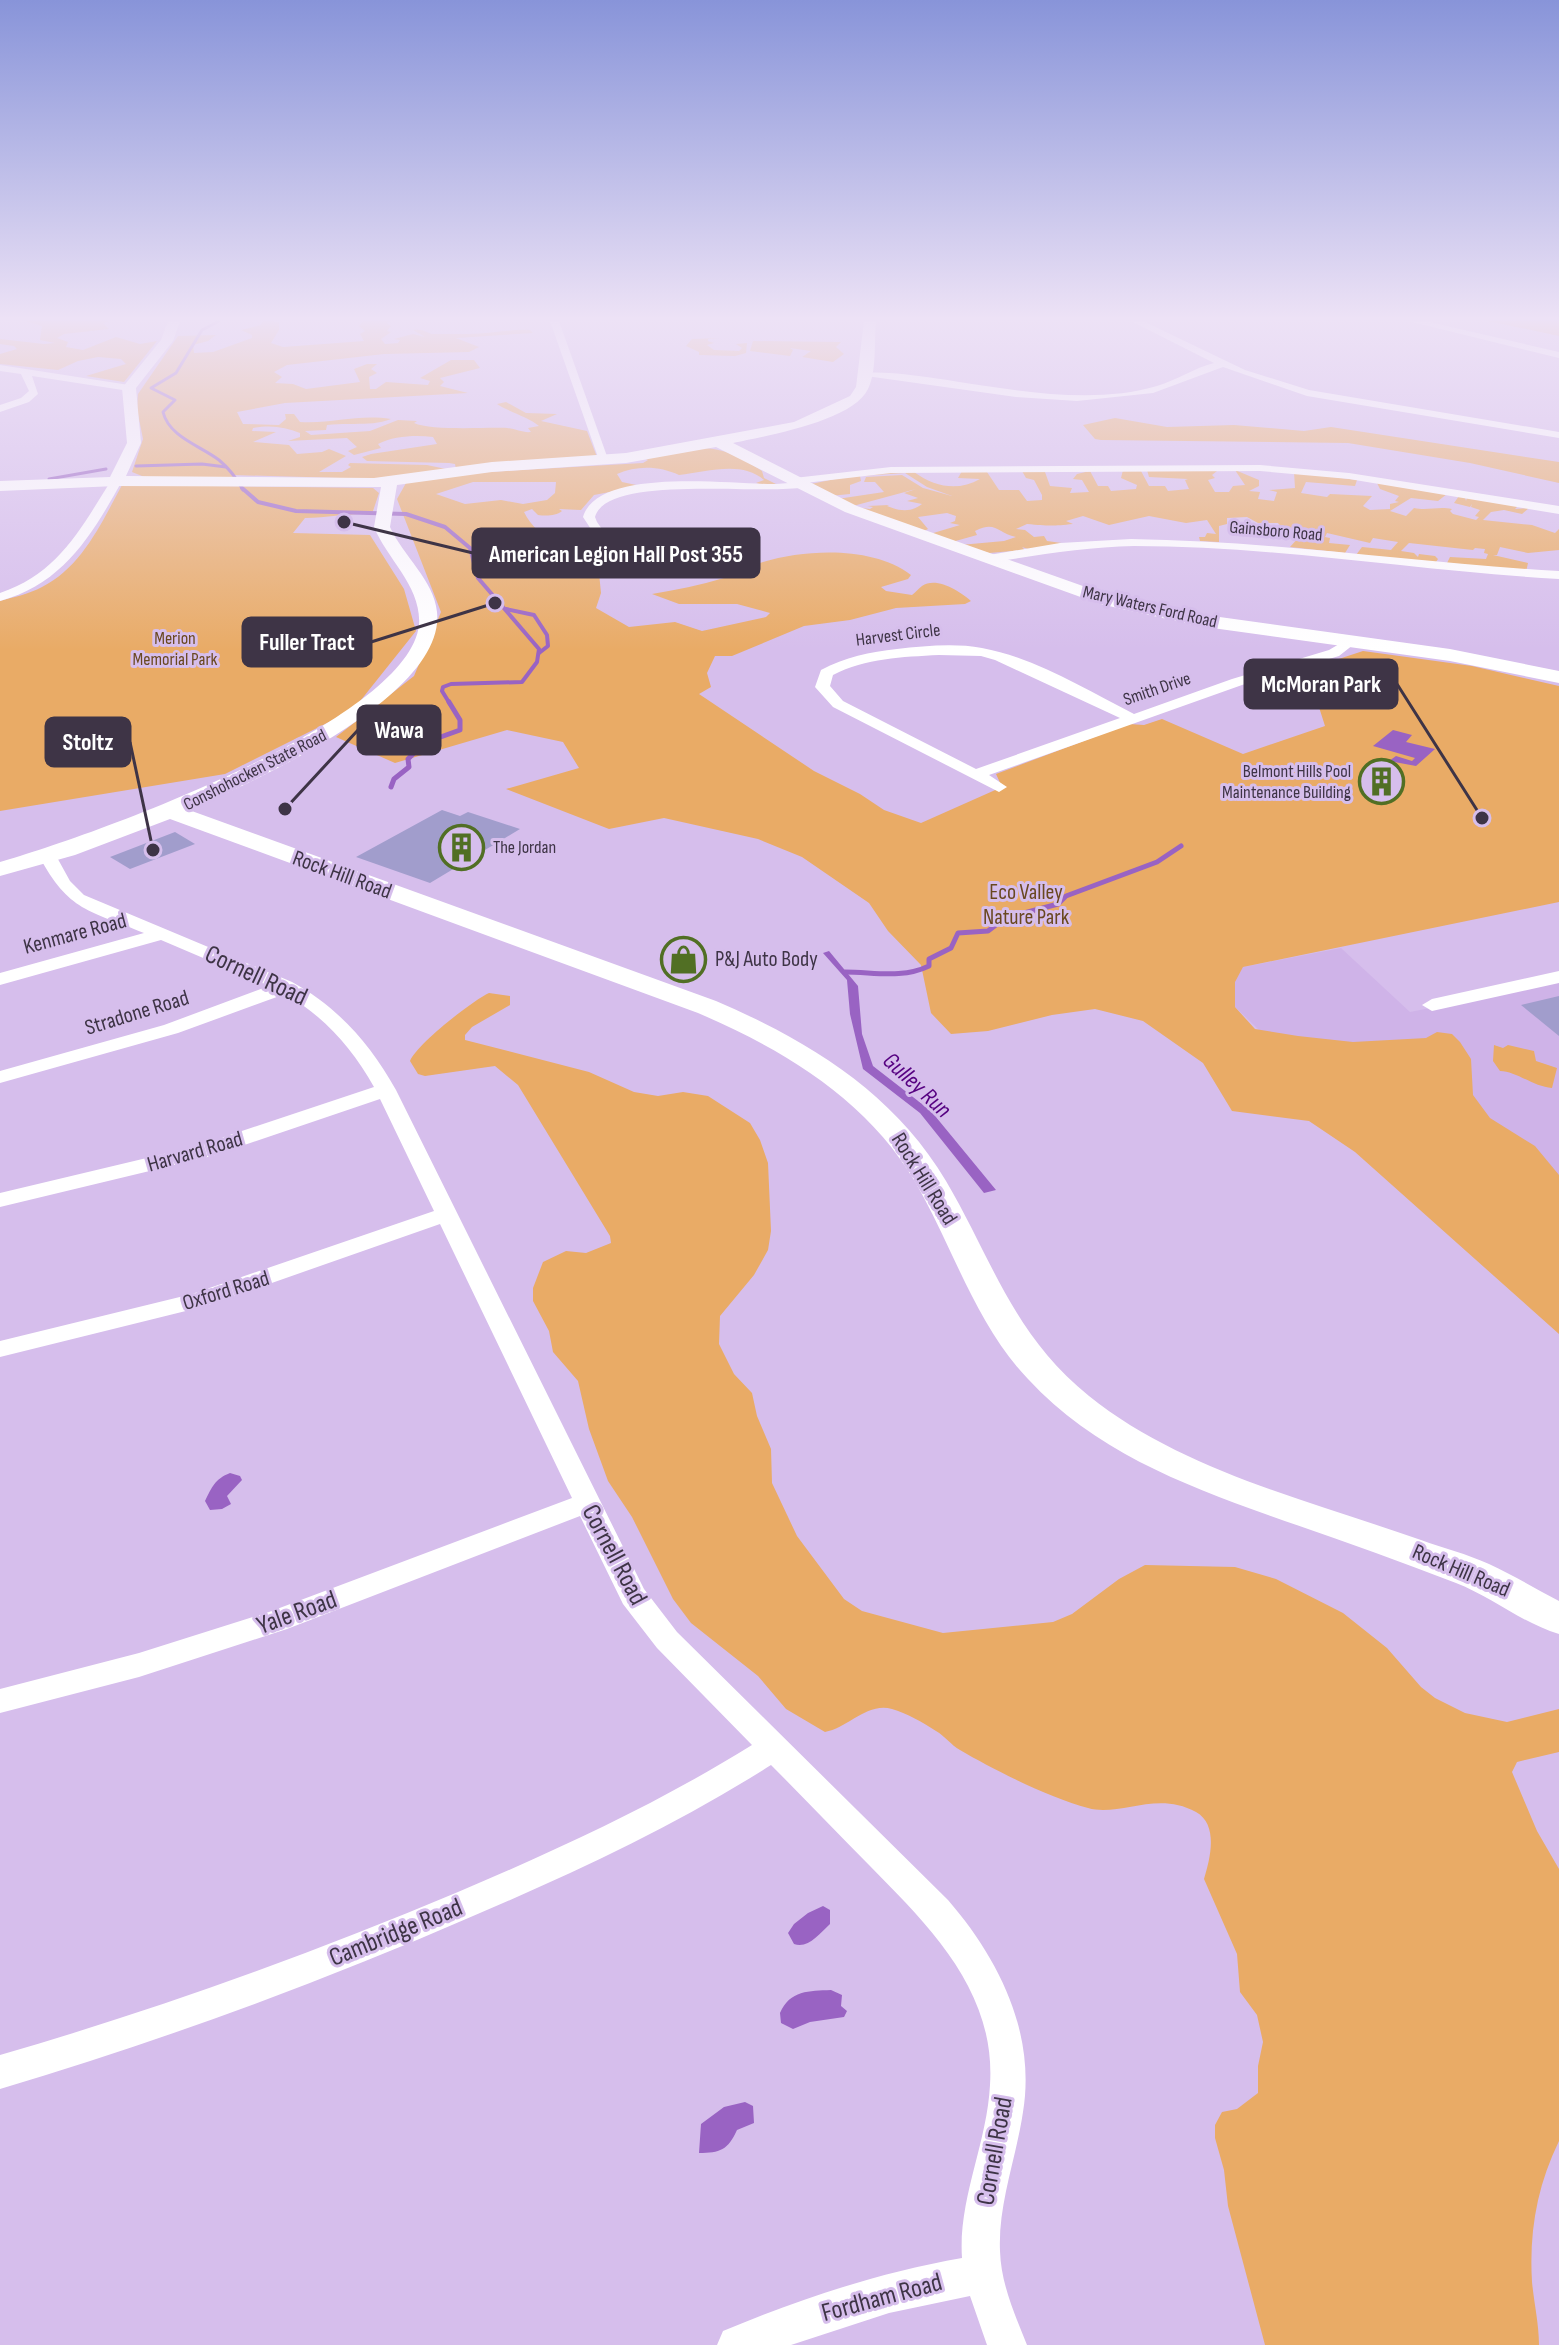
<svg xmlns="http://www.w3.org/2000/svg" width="1559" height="2345" font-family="'Sofia Sans Condensed',sans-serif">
<rect width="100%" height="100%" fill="#d6beec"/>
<polygon fill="#cfb3e8" points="1341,948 1410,1012 1559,982 1559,1203 1287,1057 1202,975"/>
<g fill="#e9ab66" fill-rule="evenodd">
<polygon points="26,321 110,321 103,323 109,329 64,334 57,338 68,342 66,347 83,350 116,337 140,344 157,341 124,382 86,376 126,364 121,359 98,357 78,361 58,370 0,364 0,354 17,349 14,346 0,344 0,339 44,344 55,343 40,340 42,326"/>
<path d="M263 321 279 322V330L271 343 283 347 364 341 360 334 365 331 359 326 363 321H391L386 323 391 326 387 331 391 332 381 339 385 344 398 343 400 340 394 339 413 334 425 337 413 330C427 328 427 335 436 334 447 334 457 334 468 334 489 334 508 329 530 330L533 333 456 338 479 347 469 352 384 354 287 365 274 372 282 377 275 383 293 384 306 389 360 382 354 369 367 364H377L371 369 377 373 369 377 370 389H376L386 382 428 385 430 381 420 378 451 360H474L480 368 440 378 444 382 440 386 468 393 285 403 237 412 243 424 279 425 286 419 285 414H294L300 422C333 424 357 414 391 419 371 427 348 422 327 425L326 430 305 431 311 435 370 431 398 420 417 421 414 423C431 431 486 427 507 428 516 429 523 433 531 432L528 428 539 426C529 417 511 413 497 404L506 402 526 413 557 414 541 421 587 431 597 457 456 469 455 464 449 463 367 461 362 457 371 454 437 444 433 437C415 435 394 436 378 444L381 448 354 455 348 451 357 447 347 438 288 441 300 437V433C285 427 271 425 253 428L252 431 276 432 253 442 289 445 297 454 322 452 329 449 346 456 319 472H342L351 467 348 465 350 463 427 465 446 469 375 479 233 475 234 478H147L132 472 143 439 137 409 138 394 178 336 216 335 208 341 193 345 194 353 213 352 252 338V335L241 330 261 325Z"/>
<polygon points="1488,321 1559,321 1559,336"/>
<polygon points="720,338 708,339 708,341 714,343 707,345 714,350 739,351 742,348 736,344 747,343 746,353 735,356 699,355 699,352 686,346 692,339"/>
<polygon points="753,341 841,342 836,347 844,354 833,362 802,357 811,351 790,348 793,350 790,356 750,351"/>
<polygon points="1115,418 1167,427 1234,425 1304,431 1331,427 1559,462 1559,483 1470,463 1348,443 1101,440 1095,439 1083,425"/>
<path d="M700 448C725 448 742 458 762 471L764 478 776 484 766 486 756 483 764 480C742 460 706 472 679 475 660 466 637 465 617 474L622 482 641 486 594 495 581 510 559 509 562 511C556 516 546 516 538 515L532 509 524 512C537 539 575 557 599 573L601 593 596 608 629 627 675 622 702 631 766 617 770 613 737 604H679L652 594C676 590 700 585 724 578 738 575 748 566 763 562 807 549 873 546 911 575L908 579 881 587 886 591 912 595C916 592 918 589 922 586 936 576 960 591 971 601L965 604 896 608 850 620 804 626 732 656H715L707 673 711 687 699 694 814 771 860 794 884 810 921 823 1002 787 996 774 1129 724 1144 725 1162 719 1243 754 1325 726 1318 704 1272 681 1363 651 1472 666 1559 686V902L1243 967 1235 982V1007L1255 1029 1298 1036 1353 1042 1426 1038 1437 1032 1452 1034 1460 1042 1471 1059 1473 1095 1490 1118 1535 1146 1559 1175V1334L1355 1152 1309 1121 1232 1111 1203 1063 1143 1021 1095 1009 1052 1015 988 1031 951 1034 931 1013 921 965 888 931 869 903 802 857 758 839 664 818 609 829 506 789 579 768 563 742 507 730 395 763 336 737 414 676 441 612 397 499 406 483 454 474 643 463 648 460 643 458ZM473 482H556L555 493 547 500 523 504 501 500 465 504 436 494Z"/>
<path d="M1123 470 1141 471 1149 486H1165L1168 491 1189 489 1185 480 1188 479 1149 477 1147 470 1217 471 1212 475 1215 478 1208 480 1215 492H1229L1233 486 1245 485 1235 470 1259 480V486L1249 491 1260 492 1258 499 1274 501 1277 492 1269 490 1295 488 1294 472 1357 480 1355 486 1306 482 1301 493 1327 497 1330 494 1372 496 1363 506 1370 510 1390 509V504L1399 502 1395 501 1399 496 1380 489 1377 483 1447 494 1438 501 1411 498 1390 511 1406 516 1414 508C1428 511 1438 506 1452 509L1450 511 1453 514 1476 520 1479 517 1475 516 1480 510 1471 507 1472 504 1470 507 1454 503 1459 496 1465 497 1466 501 1467 497 1518 506 1515 509 1529 508 1522 514 1504 510 1491 512 1483 520 1532 525 1555 533 1559 529V550L1528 553 1500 547 1497 555H1493L1528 563 1526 572 1445 567 1450 557 1486 559 1488 554 1484 553 1485 549 1475 548 1473 550 1409 543 1401 551 1414 553 1418 557 1419 554 1435 556 1438 559 1434 565 1356 555 1362 547 1391 550 1398 542 1373 538 1370 543 1327 533 1325 537 1330 538 1329 543 1350 545 1345 553 1290 547 1299 537 1307 538 1315 530 1297 527 1295 530 1282 528 1278 523H1258L1247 517 1227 518V524L1219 526V542L1200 541 1199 537H1205L1207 533 1216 534 1207 520 1186 523 1149 516 1109 525 1083 516 1066 521 1073 524C1053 526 1049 526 1027 524L1016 529 1025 530 1034 537 1044 536 1047 541 1076 545 1028 549 1022 547 1025 550 989 553 960 545 1004 541 1016 537C997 533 996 520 975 531L977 535 952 542 930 534 960 525 950 523 955 521 956 516 947 513 918 517 928 529 922 532 861 508 870 509 873 507 867 506 889 505 887 506C899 511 911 513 922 504L907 501 918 498 904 493 916 489 853 506 837 499 884 492 875 482H864L866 477 902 475 923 488 952 496 927 487 905 473 860 476 861 481 850 485V494L830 496 811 484 864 473 914 472C936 488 959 491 980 479L958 478 962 471 987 472 999 490H1019L1027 501 1042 500V495L1034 480 1026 478 1022 471 1045 472 1050 486 1072 488 1070 493 1089 492 1082 480 1073 479 1077 474 1090 471 1098 486H1108L1111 491 1136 489 1137 485 1121 478Z"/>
<path d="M122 485 373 488 379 493 372 514C349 513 329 518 305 518L293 533 370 535 404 589 416 631 353 710 225 774 0 811V601C14 597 29 594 42 587 82 567 102 522 122 485Z"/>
<path d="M489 993 510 996V1005L472 1027 465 1035V1040L589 1072 634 1092 658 1096 683 1092 708 1096 750 1123 760 1140 768 1163 771 1231 768 1250 754 1275 720 1316 719 1344 734 1374 752 1393 757 1416 771 1449 772 1483 797 1536 844 1599 862 1611 943 1633 1053 1622 1072 1614 1119 1579 1145 1565 1235 1567 1276 1579 1343 1613 1387 1648 1421 1687 1435 1698 1465 1713 1507 1722 1559 1709V1752L1517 1762 1512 1772 1537 1831 1559 1869V2141C1537 2186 1529 2232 1532 2282 1534 2303 1539 2324 1539 2345H1265L1228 2206 1224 2170 1215 2138V2125L1222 2112 1237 2109 1258 2093V2066L1263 2042 1257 2015 1240 1992 1237 1954 1204 1879C1210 1859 1219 1825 1196 1812 1157 1790 1120 1817 1088 1808 1050 1798 994 1770 960 1750 951 1745 945 1736 936 1731 924 1723 906 1713 892 1709 867 1702 848 1728 825 1732L786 1709 758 1676 691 1623 673 1599 632 1517 608 1481 589 1429 578 1381 553 1352 549 1331 533 1301V1288L543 1262 566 1251 586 1253 611 1243 610 1236 518 1085 495 1066 425 1076 418 1074 410 1061C417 1044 472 1001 489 993Z"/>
<path d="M1494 1045 1503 1048 1508 1045 1534 1051 1536 1061 1557 1068 1552 1088C1534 1087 1516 1071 1500 1071L1493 1061Z"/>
</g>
<g fill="#9963c3">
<polygon points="1393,730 1412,735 1406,742 1435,749 1416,766 1389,761 1396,756 1412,761 1415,758 1373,746"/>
<polygon points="829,951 858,986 862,1034 873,1066 931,1111 996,1190 984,1193 920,1113 863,1069 850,1014 847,980 823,953"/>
<path d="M230 1473 240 1476 242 1480 227 1496 231 1504 222 1509 210 1510 205 1501C212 1487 215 1479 230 1473Z"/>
<path d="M823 1906 830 1910V1924C819 1934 808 1949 794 1944L788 1933 794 1924 808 1913Z"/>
<path d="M831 1990 842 1995 841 2006 847 2011 844 2017 810 2022 793 2029 781 2023 780 2013C790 1990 809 1991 831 1990Z"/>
<path d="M745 2102 753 2106 754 2123 737 2130C728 2150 720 2153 699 2153L701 2124 724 2107Z"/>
</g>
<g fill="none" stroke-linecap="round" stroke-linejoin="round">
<g stroke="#9963c3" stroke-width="3">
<path d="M219 321 202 330 176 373 151 388 175 400 163 412C169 437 201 446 219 460 230 469 237 479 243 490"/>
<polyline points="136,466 202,464 226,467"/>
<polyline points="49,479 106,469"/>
</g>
<g stroke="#9963c3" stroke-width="4">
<polyline points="242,488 258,502 296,511 406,514 445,527 470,548 478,578 539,649 537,662 522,682 451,684 443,687 442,691 450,704"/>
<polyline points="506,609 534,615 547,635 548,646 539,653"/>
</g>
<g stroke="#9963c3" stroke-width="5">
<polyline points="391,787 394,779 409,767 408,759 424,743 460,730 460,720 449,702"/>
<path d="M845 972C874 972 902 979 929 966V959L951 948 958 933 988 931 1005 918 1058 904 1066 896 1157 862 1181 846"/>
</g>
</g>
<g fill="#a19dcc">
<polygon points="442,810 460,816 468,812 520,829 430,883 356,857"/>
<polygon points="175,832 195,844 130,869 110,857"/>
<polygon points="1559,996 1559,1036 1521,1005"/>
</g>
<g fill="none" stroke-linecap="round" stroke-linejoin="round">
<g fill="#fff" fill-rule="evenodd">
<polygon points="550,321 559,321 609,462 599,460"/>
<path d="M1131 321H1143L1245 370 1309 390 1559 432V438L1307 396 1223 367 1153 393 1077 401 1016 397 859 375C874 366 964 383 986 386 1041 394 1103 402 1157 386 1177 380 1194 368 1214 363Z"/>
<polygon points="1408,321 1425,321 1559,352 1559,358"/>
<polygon points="0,365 129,385 134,388 129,391 32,376 38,394 29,402 0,412 0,405 21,398 29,391 21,374 0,371"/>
<path d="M1260 465 1349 473 1559 506V514L1349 479 1260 471 891 473 805 483 804 487C763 496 607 473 595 517L597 522 620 555 614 559 610 558 583 517C598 466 733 485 776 484L789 483 790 479 794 478 891 467Z"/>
<path d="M112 479 122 481C92 535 63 584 0 601V593C59 573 81 528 112 479Z"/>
<path d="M1131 539C1275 541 1416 563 1559 571V579C1417 571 1276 546 1134 546 1085 547 1037 555 989 563L983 559 989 555 1060 543Z"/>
<path d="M1351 637 1358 641 1339 656 1242 685 989 775 1007 787 999 792 833 707 815 687 821 670C845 657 870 652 897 649 924 646 955 643 982 648 1036 658 1086 690 1134 714L1232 679 1329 650ZM939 655 981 656 995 660 1120 718 976 769 843 701 830 686 833 675C866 658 902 657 939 655Z"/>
<path d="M48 851 54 852 70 881 84 895 292 982C339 1008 370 1044 396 1090L644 1589 677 1632 948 1900C999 1959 1036 2033 1023 2112 1016 2159 998 2204 1000 2251 1001 2284 1015 2315 1027 2345H987L970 2296 889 2313 791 2345H717L723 2331C799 2299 881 2272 962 2258 958 2199 987 2144 990 2085 996 1991 930 1927 869 1865 836 1832 804 1798 771 1765 677 1825 576 1872 473 1916 319 1983 161 2041 0 2089V2055C156 2010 308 1955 458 1892 559 1849 659 1803 752 1745L657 1648 623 1604 580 1516 287 1629 139 1677 0 1713V1689L139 1653 269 1612 572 1498 440 1224 206 1306 0 1357V1341L192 1294 434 1211 380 1099 212 1156 0 1207V1193L197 1146 374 1087C352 1048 324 1016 285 994L178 1033 0 1083V1071L164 1025 269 986 161 940 0 985V973L144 933C89 910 69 912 39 856Z"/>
<polygon points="1559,971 1559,983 1432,1011 1422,1005 1432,999"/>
</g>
<path fill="#fff" fill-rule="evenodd" d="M168 321H180L173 341 136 388 141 443 126 476 374 478 492 462 626 453 794 422 850 396 856 387 864 321H876C874 341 877 371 868 389 853 421 766 436 733 443L857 506 1111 596 1198 614 1450 649 1559 671V683L1450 661 1198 626 1100 604 845 512 716 447 626 463 492 472 397 485 390 527C403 556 434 580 437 612 446 696 251 783 189 810L716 1001C809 1041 894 1093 946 1181 993 1261 1013 1335 1089 1396 1181 1470 1310 1501 1421 1540 1443 1548 1467 1554 1489 1564 1513 1575 1536 1589 1559 1601V1634C1522 1623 1492 1597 1456 1583 1394 1559 1331 1537 1268 1515 1179 1483 1094 1450 1028 1379 979 1328 956 1257 923 1196 876 1105 789 1052 698 1013L170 819 75 855 0 876V862C86 838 408 723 419 625 422 587 387 559 374 527L381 487 116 486 0 491V481L110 477 127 443 122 388 161 340Z"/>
</g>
<linearGradient id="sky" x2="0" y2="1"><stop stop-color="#8894d9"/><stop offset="0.49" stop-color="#ede2f6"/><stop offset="1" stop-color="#ede2f6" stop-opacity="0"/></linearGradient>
<rect width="1559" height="650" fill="url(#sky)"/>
<defs>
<symbol id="building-ring" viewBox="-11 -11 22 22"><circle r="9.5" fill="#d6beec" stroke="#516f24" stroke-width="1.5"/><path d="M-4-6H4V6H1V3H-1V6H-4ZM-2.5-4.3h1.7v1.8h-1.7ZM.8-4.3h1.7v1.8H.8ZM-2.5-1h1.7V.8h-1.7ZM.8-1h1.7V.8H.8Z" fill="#516f24"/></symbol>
<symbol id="shop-ring" viewBox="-11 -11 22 22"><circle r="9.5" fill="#d6beec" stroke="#516f24" stroke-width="1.5"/><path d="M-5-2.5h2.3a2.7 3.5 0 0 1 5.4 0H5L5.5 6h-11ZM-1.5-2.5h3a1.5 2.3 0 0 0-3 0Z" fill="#516f24"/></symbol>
</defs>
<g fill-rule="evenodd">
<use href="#building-ring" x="1356" y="756" width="51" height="51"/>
<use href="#building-ring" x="436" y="822" width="51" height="51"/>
<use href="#shop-ring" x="658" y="934" width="51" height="51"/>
</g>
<g text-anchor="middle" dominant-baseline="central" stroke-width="6" stroke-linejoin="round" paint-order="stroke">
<g font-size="18" fill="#3e3446" stroke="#d6beec">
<text transform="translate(1276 531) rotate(5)">Gainsboro Road</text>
<text transform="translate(1150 607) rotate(13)">Mary Waters Ford Road</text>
<text transform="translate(898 635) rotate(-7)">Harvest Circle</text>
<text transform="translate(1157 689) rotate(-19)">Smith Drive</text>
<text transform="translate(255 770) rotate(-27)">Conshohocken State Road</text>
</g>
<g font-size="18" fill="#694820" stroke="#d6beec">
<text x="175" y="638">Merion<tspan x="175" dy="21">Memorial Park</tspan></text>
</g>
<g font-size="18" fill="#3e3446" stroke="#d6beec" text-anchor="end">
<text x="1351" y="771">Belmont Hills Pool<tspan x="1351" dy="21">Maintenance Building</tspan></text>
<text x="493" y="847" text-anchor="start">The Jordan</text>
</g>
<g font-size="22" fill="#3e3446" stroke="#d6beec">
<text transform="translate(342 875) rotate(20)">Rock Hill Road</text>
<text transform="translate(75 934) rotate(-15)">Kenmare Road</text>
<text transform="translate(137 1013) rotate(-17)">Stradone Road</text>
<text transform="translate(195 1152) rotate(-16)">Harvard Road</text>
<text transform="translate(924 1179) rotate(58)">Rock Hill Road</text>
<text transform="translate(226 1291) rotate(-17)">Oxford Road</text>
<text transform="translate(1461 1571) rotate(23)">Rock Hill Road</text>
</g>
<g font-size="22" fill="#694820" stroke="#d6beec">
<text x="1026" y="892">Eco Valley<tspan x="1026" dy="25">Nature Park</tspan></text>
</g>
<g font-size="22" fill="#3e3446" stroke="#d6beec" text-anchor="start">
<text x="715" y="959">P&amp;J Auto Body</text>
</g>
<g font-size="24" font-style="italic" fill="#560181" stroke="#d6beec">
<text transform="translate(917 1085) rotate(43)">Gulley Run</text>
</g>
<g font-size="26" fill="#3e3446" stroke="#d6beec">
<text transform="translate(256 976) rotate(25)">Cornell Road</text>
<text transform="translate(614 1555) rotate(62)">Cornell Road</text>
<text transform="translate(297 1613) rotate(-20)">Yale Road</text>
<text transform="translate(396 1933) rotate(-22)">Cambridge Road</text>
<text transform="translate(995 2151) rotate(-80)">Cornell Road</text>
<text transform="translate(882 2298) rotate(-15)">Fordham Road</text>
</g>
</g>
<path fill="none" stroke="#3e3446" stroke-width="3" d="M344 522L473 553M495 603L371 642M1482 818L1397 684M285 809L358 730M153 850L130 742"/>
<g fill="#3e3446" stroke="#d6beec" stroke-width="3">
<circle cx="344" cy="522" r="8"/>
<circle cx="495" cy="603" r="8"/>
<circle cx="1482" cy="818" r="8"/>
<circle cx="285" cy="809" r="8"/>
<circle cx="153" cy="850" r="8"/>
</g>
<g fill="#3e3446" stroke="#3e3446" stroke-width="3">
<rect x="473" y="529" width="286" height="48" rx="8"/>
<rect x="243" y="618" width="128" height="48" rx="8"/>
<rect x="1245" y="660" width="152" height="48" rx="8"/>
<rect x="358" y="706" width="82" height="48" rx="8"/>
<rect x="46" y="718" width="84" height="48" rx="8"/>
</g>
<g font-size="24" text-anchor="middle" font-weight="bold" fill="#fff">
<text x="616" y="562">American Legion Hall Post 355</text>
<text x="307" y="650">Fuller Tract</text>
<text x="1321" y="692">McMoran Park</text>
<text x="399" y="738">Wawa</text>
<text x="88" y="750">Stoltz</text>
</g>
</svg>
